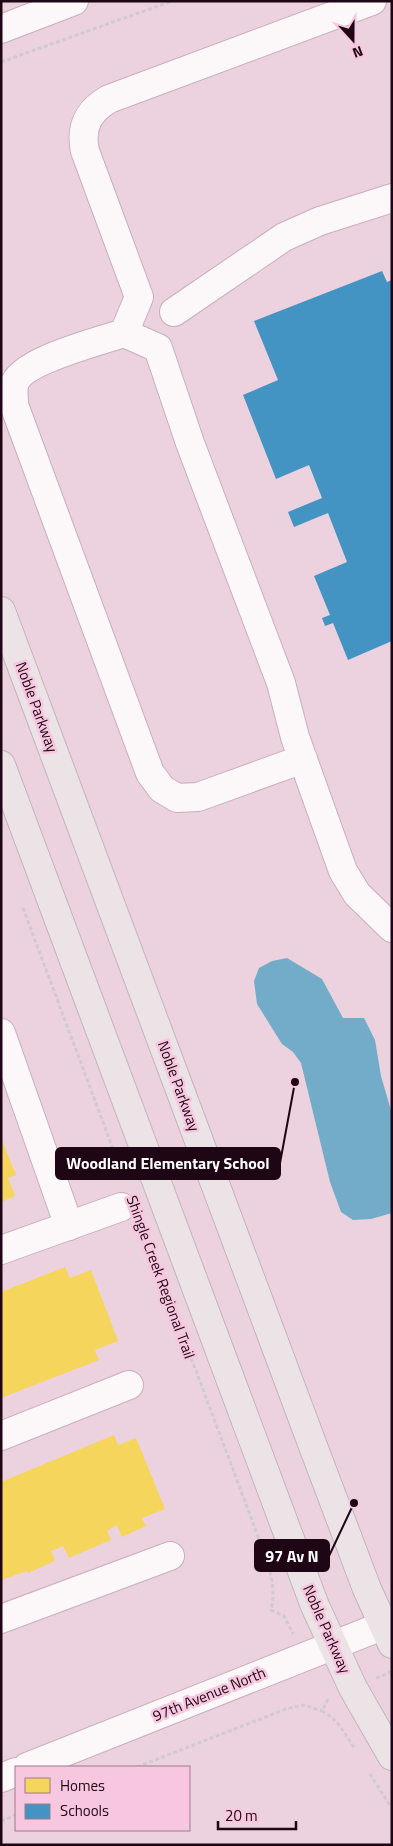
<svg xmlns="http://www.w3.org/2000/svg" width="393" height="1846" font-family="'Titillium Web',sans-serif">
<rect width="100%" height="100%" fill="#ecd2de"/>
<polygon fill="#72acc9" points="287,958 322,979 343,1018 364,1018 375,1040 381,1076 392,1114 392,1213 371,1219 353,1220 341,1212 330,1182 301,1063 293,1052 282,1044 257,1004 254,981 259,968 272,961"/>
<g fill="#f6d55c">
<polygon points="1,1138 16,1175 8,1178 15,1196 1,1202"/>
<polygon points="65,1267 70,1278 91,1270 118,1341 95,1350 99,1360 1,1398 1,1292"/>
<polygon points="114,1435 118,1445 136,1438 165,1509 142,1518 146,1526 122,1537 117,1525 107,1531 111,1540 69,1558 63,1546 51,1551 55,1561 28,1573 27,1571 1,1580 1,1482"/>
</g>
<polygon fill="#4393c3" points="382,271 387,282 392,280 392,641 348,660 333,623 325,626 322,618 330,615 314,576 347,562 328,513 294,527 288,512 322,498 309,465 276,479 243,395 278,380 254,321"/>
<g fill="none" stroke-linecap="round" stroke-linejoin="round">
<defs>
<g id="minor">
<path d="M372 1 109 99C88 111 80 128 85 151L139 297 124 333 158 348 190 443 281 683 295 737 343 871 357 894 392 928"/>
<polyline points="1,29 74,1"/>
<polyline points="174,312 284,237 320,221 392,198"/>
<path d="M124 333C100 341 20 361 14 385 13 391 14 399 14 405L150 773 162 789 177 798 198 797 303 759"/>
<polyline points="1,1033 69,1226"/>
<polyline points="1,1250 121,1207"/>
<polyline points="1,1436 129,1385"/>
<polyline points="1,1619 170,1556"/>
<polyline points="27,1767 392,1622"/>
<polyline points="1,1778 16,1772"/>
</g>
<g id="major">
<polyline points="1,611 313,1446 367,1589 392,1644"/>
<polyline points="1,765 315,1606 353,1688 392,1756"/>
</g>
</defs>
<use href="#minor" stroke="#c8aebb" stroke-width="30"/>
<use href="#major" stroke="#c2b4bb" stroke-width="30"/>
<g stroke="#d1cacd" stroke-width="3" stroke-dasharray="4 2.5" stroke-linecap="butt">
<polyline points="1,62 172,1"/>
<polyline points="23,908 125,1181"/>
<path d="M141 1224 265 1555C271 1574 276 1590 271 1610L284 1616 293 1634"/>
<polyline points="376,1678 391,1672"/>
<path d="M328 1699 322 1711C338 1719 345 1734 355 1749"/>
<polyline points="137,1767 286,1709 304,1705 322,1711"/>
<polyline points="370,1774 392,1809"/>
<polyline points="1,1821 16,1815"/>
</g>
<use href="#minor" stroke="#fcf8fa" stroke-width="28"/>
<use href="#major" stroke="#ece3e7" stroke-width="28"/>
</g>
<g text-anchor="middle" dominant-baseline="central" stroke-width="5" stroke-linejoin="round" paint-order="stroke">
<g font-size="15" fill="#1f0614" stroke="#f6c7de">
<text transform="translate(37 707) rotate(70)">Noble Parkway</text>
<text transform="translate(179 1086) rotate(70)">Noble Parkway</text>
<text transform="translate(161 1277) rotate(70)">Shingle Creek Regional Trail</text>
<text transform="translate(327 1629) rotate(66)">Noble Parkway</text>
<text transform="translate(209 1694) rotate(-22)">97th Avenue North</text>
</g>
</g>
<path fill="none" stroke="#1f0614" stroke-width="2" d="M295 1082L280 1163M354 1503L329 1556"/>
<g fill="#1f0614" stroke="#f6c7de" stroke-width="2">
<circle cx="295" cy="1082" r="5"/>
<circle cx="354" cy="1503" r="5"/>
</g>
<g fill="#1f0614" stroke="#1f0614" stroke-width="2">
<rect x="56" y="1148" width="224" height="31" rx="5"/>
<rect x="255" y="1540" width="74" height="31" rx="5"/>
</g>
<g font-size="16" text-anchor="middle" font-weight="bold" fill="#fff">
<text x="168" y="1169">Woodland Elementary School</text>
<text x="292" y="1562">97 Av N</text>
</g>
<rect width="393" height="1846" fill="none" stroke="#1f0614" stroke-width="5"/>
<rect x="15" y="1766" width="175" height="65" fill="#f6c7de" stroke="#a07a8d"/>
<rect x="25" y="1778" width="25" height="15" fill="#f6d55c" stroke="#a07a8d"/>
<text x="60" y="1791" font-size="15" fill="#1f0614">Homes</text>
<rect x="25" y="1804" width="25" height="15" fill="#4393c3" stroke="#a07a8d"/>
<text x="60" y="1816" font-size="15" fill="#1f0614">Schools</text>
<g transform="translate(353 40) rotate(159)" stroke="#f6c7de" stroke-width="4" paint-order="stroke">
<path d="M0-4L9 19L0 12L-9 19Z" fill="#1f0614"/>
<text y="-8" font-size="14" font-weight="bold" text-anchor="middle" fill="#1f0614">N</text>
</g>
<path d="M218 1821v8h78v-8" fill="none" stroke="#1f0614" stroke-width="2.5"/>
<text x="225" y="1821" font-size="15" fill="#1f0614" stroke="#f6c7de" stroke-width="4" paint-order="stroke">20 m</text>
</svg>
